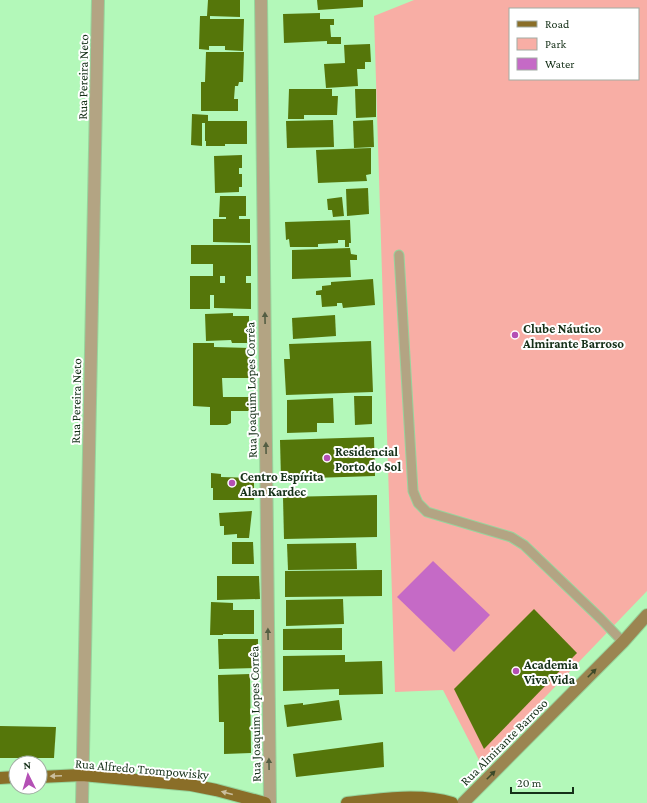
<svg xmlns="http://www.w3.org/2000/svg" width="647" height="803" font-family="'Crimson Pro',serif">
<rect width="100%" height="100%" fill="#b3f8b9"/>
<path fill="#f8aea5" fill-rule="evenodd" d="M414 0H647V591L481 764 443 690 395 692 374 16ZM510 9H638V79H510Z"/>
<polygon fill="#c56ac6" points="433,561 490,615 454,652 397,597"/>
<g fill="#55760a" fill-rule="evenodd">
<polygon points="208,0 240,0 240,17 210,16 210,19 244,19 243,51 225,50 225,46 209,46 209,50 199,49 200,16 207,16"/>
<polygon points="317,0 363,0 363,7 318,10"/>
<polygon points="320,13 320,19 334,19 334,25 330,25 331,37 341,37 341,44 327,44 327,41 284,43 283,14"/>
<polygon points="370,44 371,62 365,62 365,69 357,69 358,86 326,88 324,64 345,63 344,45"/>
<polygon points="206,52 244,52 243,82 239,82 238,86 235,86 234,99 238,99 238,111 201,111 201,82 205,82"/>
<polygon points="289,89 332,89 332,96 338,96 337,115 304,115 304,119 288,119"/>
<polygon points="355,89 376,89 376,117 356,118"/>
<polygon points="192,114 208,115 208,121 247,121 247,144 225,144 225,146 206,146 206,141 205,141 205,123 202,123 202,146 191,145"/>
<polygon points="333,120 334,147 287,148 286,121"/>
<polygon points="373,120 374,147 354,148 353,121"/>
<polygon points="371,148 371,174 366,175 367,181 318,183 316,150"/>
<polygon points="242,155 242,168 239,168 239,174 242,174 242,187 239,187 239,192 215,193 214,156"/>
<polygon points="368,188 369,214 347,216 346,189"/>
<polygon points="220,196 246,196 246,216 239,216 239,219 250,219 250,243 213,242 213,219 226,219 226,217 219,217"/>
<polygon points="342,197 344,216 333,217 332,210 328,210 327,199"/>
<polygon points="350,220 351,243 349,243 349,247 345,247 345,240 338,240 338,243 318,244 318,247 290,247 289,239 286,240 285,222"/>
<path d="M191 245H251V276H246V283H251V309L214 308V295H210V309H190V276H213V264H191ZM220 276H225V283H220Z"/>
<polygon points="350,248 351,254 357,255 357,260 350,260 351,277 292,279 292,250"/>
<polygon points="373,279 375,305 343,308 342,303 337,303 337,306 322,307 321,295 316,295 316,291 322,290 322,286 331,285 331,282"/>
<polygon points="233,313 233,316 249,316 249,339 247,339 247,343 232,343 231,340 206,341 205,314"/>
<polygon points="335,315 336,336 293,339 292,318"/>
<polygon points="371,341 373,392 286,395 284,359 290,359 289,344"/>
<polygon points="193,343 214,343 214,347 250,348 250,378 222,378 223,397 252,397 251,411 231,411 231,423 227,425 210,425 210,407 193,406"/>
<polygon points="354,396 372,396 372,424 355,425"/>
<polygon points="333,398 334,423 317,423 317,432 287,433 287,400"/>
<polygon points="374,437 375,476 281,479 280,440"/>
<polygon points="211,473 221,474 221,477 254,478 254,500 213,500 213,488 211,488"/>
<polygon points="377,495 377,537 284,539 283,497"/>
<polygon points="252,511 249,538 237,538 237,534 224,535 224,526 220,526 219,513"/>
<polygon points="232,542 253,542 254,564 232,564"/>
<polygon points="356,543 357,569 288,570 287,544"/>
<polygon points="382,570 382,596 285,597 285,571"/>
<polygon points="217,576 259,576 260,599 217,600"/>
<polygon points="343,599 344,624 286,626 286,600"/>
<polygon points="211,602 233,603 233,610 254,610 254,634 223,634 223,635 210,635"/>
<polygon points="534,609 577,653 484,749 454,689"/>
<polygon points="342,628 342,650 283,650 283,629"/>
<polygon points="218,639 258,639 258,668 219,669"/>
<polygon points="345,655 345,662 382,661 383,694 339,695 339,689 283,691 283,656"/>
<polygon points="250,674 251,753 224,754 224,722 219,722 218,675"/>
<polygon points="339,700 342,720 287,727 284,705 303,703 303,705"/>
<polygon points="0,726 56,727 54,758 0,758"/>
<polygon points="383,742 384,767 296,777 293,754"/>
</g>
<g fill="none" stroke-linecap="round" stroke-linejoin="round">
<defs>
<polyline id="lane" points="399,255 413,491 418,503 427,512 511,537 524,545 601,619 623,642"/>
<g id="street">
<polyline points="261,0 270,803"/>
<polyline points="82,803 98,0"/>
</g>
<polyline id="secondary" points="463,803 623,642 647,615"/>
<g id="primary">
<polyline points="40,777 82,775 191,785 216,790 265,803"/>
<polyline points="0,778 16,777"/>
<path d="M347 803C379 799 421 793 452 803"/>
</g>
</defs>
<use href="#lane" stroke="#97d49c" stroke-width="11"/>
<use href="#street" stroke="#97d49c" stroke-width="14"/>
<use href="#secondary" stroke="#97d49c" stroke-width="14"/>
<use href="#primary" stroke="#97d49c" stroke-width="14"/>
<use href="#lane" stroke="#b3a483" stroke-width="9"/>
<use href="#street" stroke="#b3a483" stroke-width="12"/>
<use href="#secondary" stroke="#9b8551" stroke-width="12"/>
<use href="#primary" stroke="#8a6e28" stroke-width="12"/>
</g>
<defs><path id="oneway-solid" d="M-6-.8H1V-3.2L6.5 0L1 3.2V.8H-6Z"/></defs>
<g fill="#545e43">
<use href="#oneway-solid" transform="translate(265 318) rotate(-91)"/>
<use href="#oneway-solid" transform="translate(266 448) rotate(-91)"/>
<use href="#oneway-solid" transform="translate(268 634) rotate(-91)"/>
<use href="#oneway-solid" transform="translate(269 764) rotate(-91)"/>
</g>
<g fill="#3d4a29">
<use href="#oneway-solid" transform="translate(592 673) rotate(-45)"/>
<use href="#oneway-solid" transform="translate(491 775) rotate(-45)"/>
</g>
<g fill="#cabe9e">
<use href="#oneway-solid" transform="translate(56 776) rotate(178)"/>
<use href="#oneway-solid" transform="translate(227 793) rotate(-165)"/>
</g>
<g fill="#b450b5" stroke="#fff" stroke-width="1.5">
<circle cx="515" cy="335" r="4"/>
<circle cx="327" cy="458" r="4"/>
<circle cx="232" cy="483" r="4"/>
<circle cx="516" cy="671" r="4"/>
</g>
<g text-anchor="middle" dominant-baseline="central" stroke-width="4" stroke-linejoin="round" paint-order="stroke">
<g font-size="13" fill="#153018" stroke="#fff">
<text transform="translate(83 77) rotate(-89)">Rua Pereira Neto</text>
<text transform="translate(251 390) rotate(-91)">Rua Joaquim Lopes Corrêa</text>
<text transform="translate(76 401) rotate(-89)">Rua Pereira Neto</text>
<text transform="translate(255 714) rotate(-91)">Rua Joaquim Lopes Corrêa</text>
<text transform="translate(504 742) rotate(-45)">Rua Almirante Barroso</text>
<text transform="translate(142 769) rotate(5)">Rua Alfredo Trompowisky</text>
</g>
<g font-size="13" font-weight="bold" fill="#153018" stroke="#fff" text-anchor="start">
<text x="523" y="328">Clube Náutico<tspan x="523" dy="15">Almirante Barroso</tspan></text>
<text x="335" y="451">Residencial<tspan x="335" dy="15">Porto do Sol</tspan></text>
<text x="240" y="476">Centro Espírita<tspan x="240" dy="15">Alan Kardec</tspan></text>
<text x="524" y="664">Academia<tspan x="524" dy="15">Viva Vida</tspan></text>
</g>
</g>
<rect x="509" y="8" width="130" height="72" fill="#ffffff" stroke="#a1aca3"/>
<rect x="517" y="21" width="20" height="6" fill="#8a6e28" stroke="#a1aca3"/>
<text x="545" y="28" font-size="12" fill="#153018">Road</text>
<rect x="517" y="38" width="20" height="12" fill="#f8aea5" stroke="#a1aca3"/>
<text x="545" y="48" font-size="12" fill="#153018">Park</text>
<rect x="517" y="58" width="20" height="12" fill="#c56ac6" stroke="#a1aca3"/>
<text x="545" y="68" font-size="12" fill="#153018">Water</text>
<g transform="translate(28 775) rotate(355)"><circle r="19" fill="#ffffff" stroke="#a1aca3"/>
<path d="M0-3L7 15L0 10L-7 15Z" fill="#b450b5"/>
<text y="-6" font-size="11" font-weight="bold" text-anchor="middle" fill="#153018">N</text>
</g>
<path d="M511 787v6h62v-6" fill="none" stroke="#153018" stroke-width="2"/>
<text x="517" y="787" font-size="12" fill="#153018" stroke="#ffffff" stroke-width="3" paint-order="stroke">20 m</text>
</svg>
